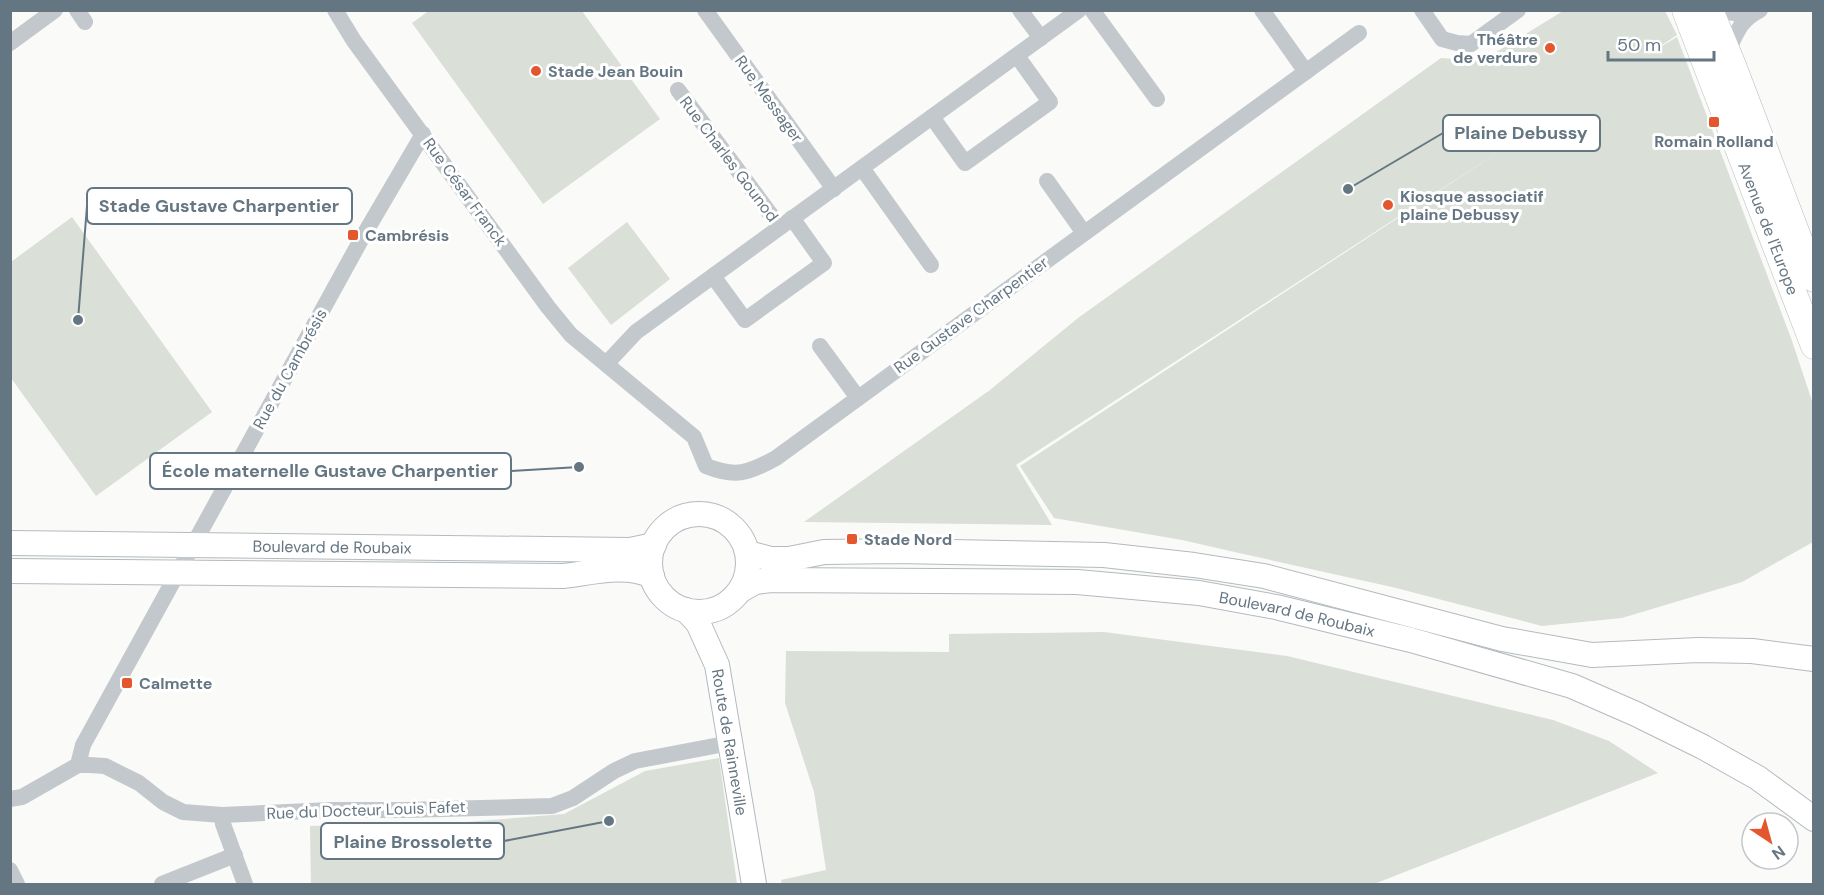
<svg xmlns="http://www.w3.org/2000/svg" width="1824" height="895" font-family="'DM Sans',sans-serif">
<rect width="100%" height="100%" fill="#fafaf8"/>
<g fill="#dadfd7">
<polygon points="430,10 582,11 660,119 543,204 412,23"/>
<polygon points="1563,11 1665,11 1677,35 1647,55 1677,37 1791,338 1813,404 1813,542 1742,582 1622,618 1542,626 1392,587 1239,553 1182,540 1054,518 1020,466 1512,143 1016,465 1052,525 804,522 990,390 1078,318 1441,58 1482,61"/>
<polygon points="72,217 212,412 96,496 11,378 11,262"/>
<polygon points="627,222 670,279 611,325 568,268"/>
<polygon points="1104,632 1287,656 1553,720 1609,741 1658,773 1374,884 782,884 781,880 826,870 814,792 785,703 786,651 949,652 949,634"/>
<polygon points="719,758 737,884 311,884 310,826 466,822 564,814 645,771"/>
</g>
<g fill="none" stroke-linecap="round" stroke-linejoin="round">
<defs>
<g id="secondary">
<circle cx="699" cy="563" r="49"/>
<path id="s1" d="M10 543 630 550 654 545"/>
<polyline points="748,553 771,559 789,559 824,552 896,551 1104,555 1194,565 1264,576 1502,639 1592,655 1698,650 1752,651 1814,659"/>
<path d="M10 571 563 576C591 573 624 563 652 576"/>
<path id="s2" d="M741 590 755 582 771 580 1077 582 1199 593 1276 607 1411 640 1572 686 1636 714 1703 747 1758 778 1814 819"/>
<path id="s3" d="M686 610 698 623 717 665 754 884"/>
</g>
<g id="primary">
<path id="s4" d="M1685 10 1814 346"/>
<polyline points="1710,10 1734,68 1814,279"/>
</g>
</defs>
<use href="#secondary" stroke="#b3babf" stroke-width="26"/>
<use href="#primary" stroke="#b5babe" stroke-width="27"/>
<g stroke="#c3c8cc" stroke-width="16">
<polyline points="77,10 85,22"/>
<path d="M335 10 354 41 548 307 571 335 694 437 706 466C736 478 749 473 776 458L1359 33"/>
<polyline points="705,10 834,189"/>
<polyline points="1020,10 1041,38"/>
<polyline points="1092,10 1157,99"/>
<polyline points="1262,10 1306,72"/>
<polyline points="1422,10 1442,39 1457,43 1471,44 1518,10"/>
<polyline points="1718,10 1748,16"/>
<polyline points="10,43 55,10"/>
<path d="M1728 51C1737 32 1740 20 1760 10"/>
<polyline points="678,90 780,227"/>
<polyline points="932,117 965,163 1050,102 1017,56"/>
<polyline points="862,168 931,265"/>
<polyline points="1047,181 1084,233"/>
<polyline points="713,276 745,320 824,263 792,218"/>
<polyline points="820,346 858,398"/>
<polyline points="607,363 636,332 1079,10"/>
<polyline points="78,765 83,745 362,238 423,134"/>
<polyline points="10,799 22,797 78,765 89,765 105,766 139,783 163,802 183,812 222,815 331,810 404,810 552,806 573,798 614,771 635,761 730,743"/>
<polyline points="222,815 223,824 245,884"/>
<polyline points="10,870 17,884"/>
<polyline points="162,884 235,855"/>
</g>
<use href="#secondary" stroke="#fff" stroke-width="24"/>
<use href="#primary" stroke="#fff" stroke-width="26"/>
</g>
<g fill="#e4572e" stroke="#fff" stroke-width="2">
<circle cx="1550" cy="48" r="6"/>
<circle cx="536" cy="71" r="6"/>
<rect x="1708" y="116" width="12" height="12" rx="3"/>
<circle cx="1388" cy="205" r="6"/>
<rect x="347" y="229" width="12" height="12" rx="3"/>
<rect x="846" y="533" width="12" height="12" rx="3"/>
<rect x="121" y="677" width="12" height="12" rx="3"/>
</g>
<g text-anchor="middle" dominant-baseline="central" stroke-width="6" stroke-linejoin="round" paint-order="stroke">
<g font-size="16" font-weight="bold" fill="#657683" stroke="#fff" text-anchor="start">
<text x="1538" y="39" text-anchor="end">Théâtre<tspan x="1538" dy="18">de verdure</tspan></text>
<text x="548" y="71">Stade Jean Bouin</text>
<text x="1714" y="141" text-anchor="middle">Romain Rolland</text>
<text x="1400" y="196">Kiosque associatif<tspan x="1400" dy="18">plaine Debussy</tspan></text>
<text x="365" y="235">Cambrésis</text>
<text x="864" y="539">Stade Nord</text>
<text x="139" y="683">Calmette</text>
</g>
<g font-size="16" fill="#657683" stroke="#fff">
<text transform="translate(769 99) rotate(54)">Rue Messager</text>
<text transform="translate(729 159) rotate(53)">Rue Charles Gounod</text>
<text transform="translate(465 192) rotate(54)">Rue César Franck</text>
<text stroke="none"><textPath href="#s4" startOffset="234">Avenue de l'Europe</textPath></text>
<text transform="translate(971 315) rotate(-36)">Rue Gustave Charpentier</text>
<text transform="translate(290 369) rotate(-61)">Rue du Cambrésis</text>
<text stroke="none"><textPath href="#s1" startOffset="322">Boulevard de Roubaix</textPath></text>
<text stroke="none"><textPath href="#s2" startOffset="561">Boulevard de Roubaix</textPath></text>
<text stroke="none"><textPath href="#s3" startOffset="142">Route de Rainneville</textPath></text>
<text transform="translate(366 810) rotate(-2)">Rue du Docteur Louis Fafet</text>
</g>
</g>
<path fill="none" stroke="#657683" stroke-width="2" d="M1348 189L1443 133M78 320L87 206M579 467L511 471M609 821L504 841"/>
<g fill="#657683" stroke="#fff" stroke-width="2">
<circle cx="1348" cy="189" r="6"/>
<circle cx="78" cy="320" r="6"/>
<circle cx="579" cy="467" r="6"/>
<circle cx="609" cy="821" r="6"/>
</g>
<g fill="#fff" stroke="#657683" stroke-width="2">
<rect x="1443" y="115" width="157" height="36" rx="6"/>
<rect x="87" y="188" width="265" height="36" rx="6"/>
<rect x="150" y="453" width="361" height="36" rx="6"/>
<rect x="321" y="823" width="183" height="36" rx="6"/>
</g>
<g font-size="18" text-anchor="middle" font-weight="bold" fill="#657683">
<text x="1521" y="139">Plaine Debussy</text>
<text x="219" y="212">Stade Gustave Charpentier</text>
<text x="330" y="477">École maternelle Gustave Charpentier</text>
<text x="413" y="848">Plaine Brossolette</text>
</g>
<rect width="1824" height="895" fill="none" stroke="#657683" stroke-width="24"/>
<g transform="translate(1770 841) rotate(144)"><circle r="28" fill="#ffffff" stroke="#c1c8cd" stroke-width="1.5"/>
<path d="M0-4.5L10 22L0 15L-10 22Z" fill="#e4572e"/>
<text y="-9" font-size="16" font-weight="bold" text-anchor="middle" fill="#657683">N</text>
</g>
<path d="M1608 51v9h106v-9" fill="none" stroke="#657683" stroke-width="3"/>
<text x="1617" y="51" font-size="18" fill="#657683" stroke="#ffffff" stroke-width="4.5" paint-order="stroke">50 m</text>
</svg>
